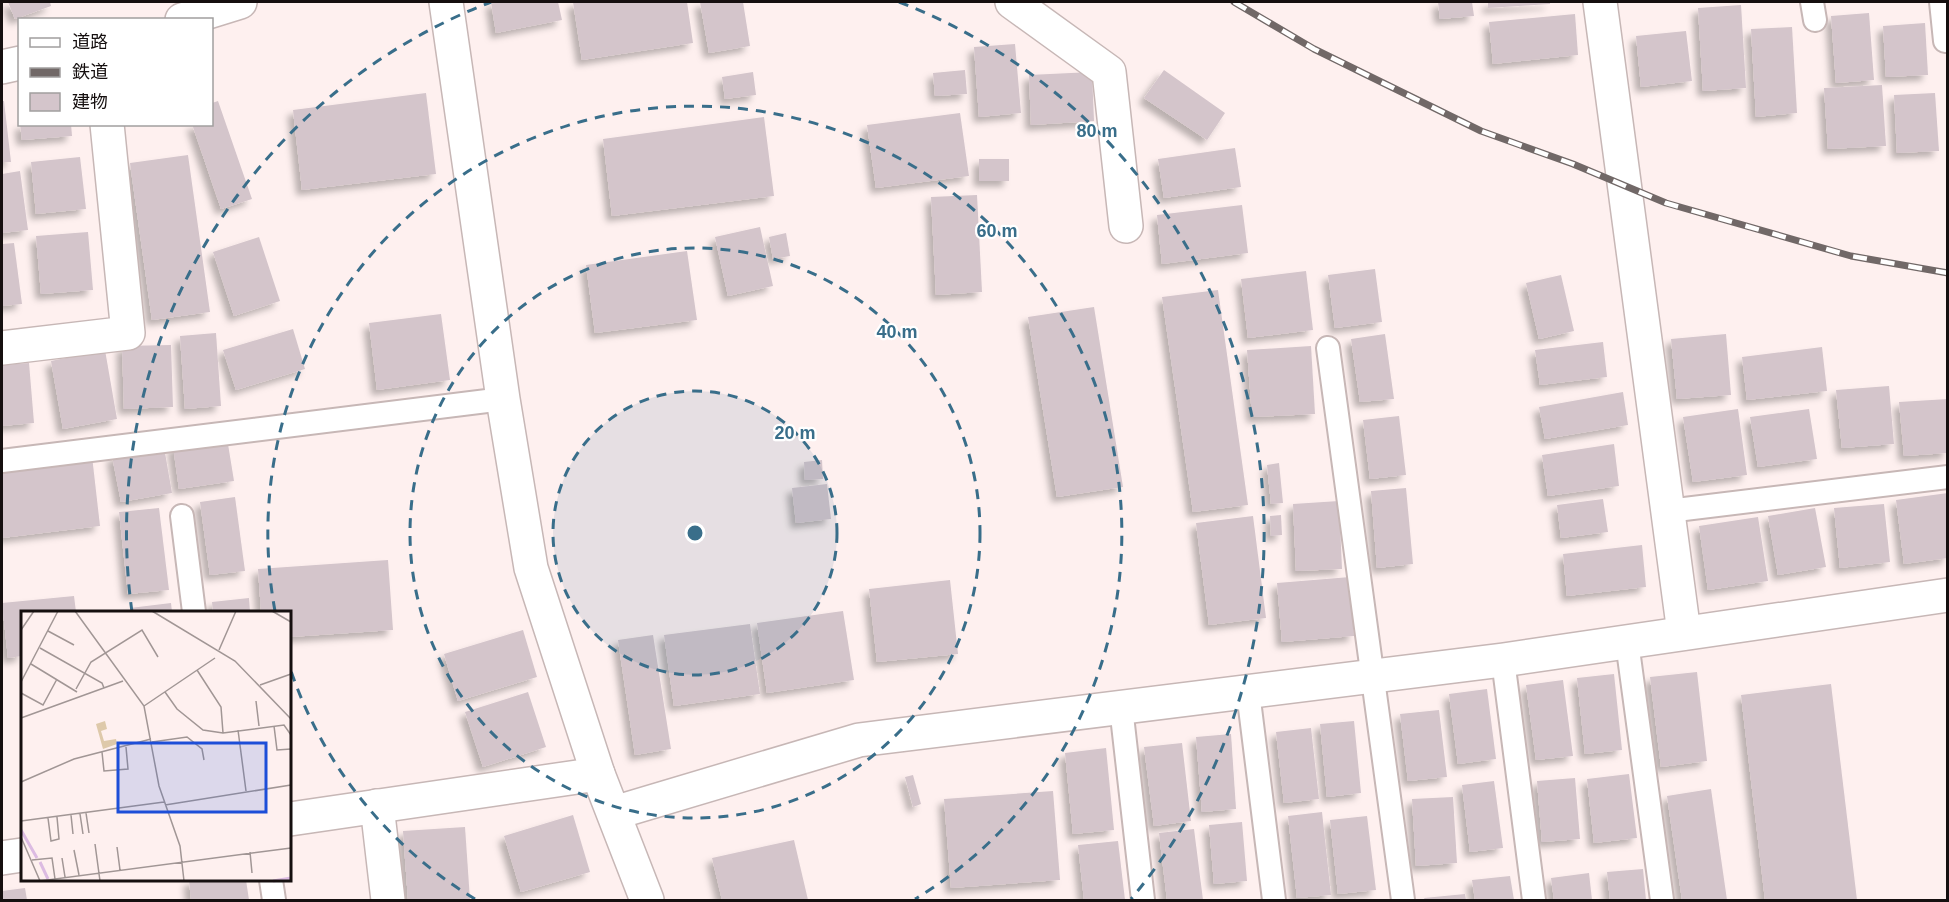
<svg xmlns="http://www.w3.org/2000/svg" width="1949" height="902" font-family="Helvetica,'Noto Sans JP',sans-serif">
<defs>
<filter id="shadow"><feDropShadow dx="-5.5" dy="5.5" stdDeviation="3" flood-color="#0004"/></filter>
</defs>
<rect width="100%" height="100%" fill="#fef0ef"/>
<g fill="#d4c5cb" filter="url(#shadow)">
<polygon points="8,2 50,2 51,6 15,19"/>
<polygon points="491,2 558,2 562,20 496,33"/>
<polygon points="573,2 687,2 693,43 582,60"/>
<polygon points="700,2 743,2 750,46 709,53"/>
<polygon points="1438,2 1472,2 1474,16 1440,19"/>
<polygon points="1488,2 1550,2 1550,4 1488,8"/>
<polygon points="1741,5 1746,88 1703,91 1698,8"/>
<polygon points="1869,13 1874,80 1836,83 1831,16"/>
<polygon points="1575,14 1578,55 1493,64 1489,22"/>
<polygon points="1925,23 1928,75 1886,77 1883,26"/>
<polygon points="1792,27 1797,113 1756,117 1751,29"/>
<polygon points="1686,31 1692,81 1641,87 1636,36"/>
<polygon points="1015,44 1021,113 979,117 974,47"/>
<polygon points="965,70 967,94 935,96 933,73"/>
<polygon points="1164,70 1225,113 1207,140 1144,98"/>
<polygon points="753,72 756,95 725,99 722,77"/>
<polygon points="1092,72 1094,121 1031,125 1029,75"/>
<polygon points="1882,85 1886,146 1828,149 1824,88"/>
<polygon points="426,93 436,174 302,190 293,110"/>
<polygon points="1935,93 1939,151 1897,153 1894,95"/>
<polygon points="2,101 4,101 11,162 2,162"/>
<polygon points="218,101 252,199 221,209 192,124 212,124 212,103"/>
<polygon points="960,113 969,176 876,188 867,125"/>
<polygon points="764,117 774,196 612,216 603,139"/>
<polygon points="20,124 71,124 72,136 22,140"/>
<polygon points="1235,148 1241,187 1164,198 1158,159"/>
<polygon points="188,155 210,312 152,320 130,163"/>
<polygon points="80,157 86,209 36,214 31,162"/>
<rect x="979" y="159" width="30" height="22"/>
<polygon points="20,171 28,230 2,233 2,174"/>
<polygon points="977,195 982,292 936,295 931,197"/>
<polygon points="1242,205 1248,253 1162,264 1157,215"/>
<polygon points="760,227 773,286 728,296 715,237"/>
<polygon points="88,232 93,290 41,294 36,236"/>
<polygon points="786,233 790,256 773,259 769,237"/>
<polygon points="259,237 280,301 234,316 213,252"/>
<polygon points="14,243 22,304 2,306 2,244"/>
<polygon points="687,251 697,320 595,333 586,265"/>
<polygon points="1375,269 1382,322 1335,328 1328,275"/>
<polygon points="1306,271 1313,330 1248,338 1241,279"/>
<polygon points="1561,275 1574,331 1539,339 1526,283"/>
<polygon points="1218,290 1248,505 1193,512 1162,297"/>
<polygon points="1094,307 1123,487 1057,497 1028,317"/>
<polygon points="441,314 450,380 377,390 369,323"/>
<polygon points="293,329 305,369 236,390 223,350"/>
<polygon points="216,333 221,406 185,409 180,336"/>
<polygon points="1385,334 1394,399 1360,402 1351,339"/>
<polygon points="1726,334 1731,395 1677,399 1671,339"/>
<polygon points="1603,342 1607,377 1540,385 1535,350"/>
<polygon points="171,345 173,407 124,409 122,346"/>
<polygon points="1311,346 1315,414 1252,417 1247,350"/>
<polygon points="1822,347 1827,391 1747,400 1742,357"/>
<polygon points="105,350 117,419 63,429 51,361"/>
<polygon points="29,363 34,423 2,426 2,365"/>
<polygon points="1889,386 1894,444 1842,448 1836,390"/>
<polygon points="1623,392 1628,425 1545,439 1539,407"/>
<polygon points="1948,399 1948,453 1904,456 1899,402"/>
<polygon points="1738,409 1747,475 1693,482 1683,417"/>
<polygon points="1809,409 1817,459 1758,467 1750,417"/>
<polygon points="1399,416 1406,475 1370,479 1363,420"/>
<polygon points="227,438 234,481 179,489 173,446"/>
<polygon points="1614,444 1619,486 1548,496 1542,455"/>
<polygon points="164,447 172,493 121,502 112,456"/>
<polygon points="92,456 100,526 2,538 2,467"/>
<polygon points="822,460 823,479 805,480 804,462"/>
<polygon points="1279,463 1283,503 1271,504 1267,465"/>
<polygon points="827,484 831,519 796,523 792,488"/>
<polygon points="1406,488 1413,564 1377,568 1371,491"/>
<polygon points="1948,493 1948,558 1904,564 1896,500"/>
<polygon points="235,497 245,571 210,575 200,502"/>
<polygon points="1603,499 1608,532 1561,538 1557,505"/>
<polygon points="1339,501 1342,569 1296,571 1293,504"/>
<polygon points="1884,504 1890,562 1840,568 1834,508"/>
<polygon points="159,508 169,590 128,594 119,512"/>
<polygon points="1815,508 1826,567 1778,575 1768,516"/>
<polygon points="1281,515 1282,535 1271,536 1270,516"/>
<polygon points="1253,516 1266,618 1209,625 1196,523"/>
<polygon points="1758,517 1768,581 1708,590 1699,526"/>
<polygon points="1642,545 1646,587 1567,596 1563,554"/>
<polygon points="388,560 393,630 290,637 290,612 261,612 258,569"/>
<polygon points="1350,577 1354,636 1282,642 1277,583"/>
<polygon points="950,580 958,654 877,662 869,589"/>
<polygon points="74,596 76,612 22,612 22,656 8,658 2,603"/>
<polygon points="249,598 250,612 213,612 212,602"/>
<polygon points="171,603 172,612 131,612 130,608"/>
<polygon points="843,611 854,680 767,693 757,623"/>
<polygon points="750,624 760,694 674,706 664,635"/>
<polygon points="523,630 537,677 458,701 444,654"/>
<polygon points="653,635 671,749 635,755 618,640"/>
<polygon points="1697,672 1707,761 1661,767 1650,677"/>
<polygon points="1614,674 1622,750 1585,754 1577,678"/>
<polygon points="1563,680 1573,756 1536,760 1526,685"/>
<polygon points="1831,684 1857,900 1765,900 1741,695"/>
<polygon points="1487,689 1496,759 1458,764 1449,694"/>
<polygon points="528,692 546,747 483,767 465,712"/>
<polygon points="1439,710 1447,777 1408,781 1400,714"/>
<polygon points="1354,721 1361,793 1327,797 1320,724"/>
<polygon points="1311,728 1319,799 1284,803 1276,732"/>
<polygon points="1231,734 1236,809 1202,812 1196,737"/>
<polygon points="1182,743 1191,821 1154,826 1144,747"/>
<polygon points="1106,748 1114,830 1073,834 1065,753"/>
<polygon points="1629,774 1637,838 1594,843 1587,779"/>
<polygon points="913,775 921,804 913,807 905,777"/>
<polygon points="1575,778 1580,839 1542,842 1537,781"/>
<polygon points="1494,781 1503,848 1470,852 1462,785"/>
<polygon points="1711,789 1727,900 1682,900 1667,796"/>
<polygon points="1053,791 1060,880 951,888 944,799"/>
<polygon points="1453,797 1457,863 1416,866 1412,799"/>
<polygon points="1322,812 1331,895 1297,898 1288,816"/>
<polygon points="573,815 590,872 521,892 504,836"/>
<polygon points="1367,816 1376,890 1338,894 1330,820"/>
<polygon points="1242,822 1247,881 1214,884 1209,825"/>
<polygon points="465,827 470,900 408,900 403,831"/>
<polygon points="1194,829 1203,900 1167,900 1159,833"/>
<polygon points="794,840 808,900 722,900 712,858"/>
<polygon points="1118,841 1125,900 1084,900 1078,845"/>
<polygon points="1643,869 1646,900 1610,900 1607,872"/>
<polygon points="1589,873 1592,900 1554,900 1551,878"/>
<polygon points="1510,876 1514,900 1475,900 1472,880"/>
<polygon points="189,880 246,880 249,900 191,900"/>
<polygon points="25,888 27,900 2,900 2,891"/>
<polygon points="1465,894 1466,900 1425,900 1424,898"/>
</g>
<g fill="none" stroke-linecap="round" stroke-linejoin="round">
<defs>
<g id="service">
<polyline points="1812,2 1815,20"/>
<polyline points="1941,2 1945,41"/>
<polyline points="1328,348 1403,900"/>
<polyline points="2,461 503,399"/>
<polyline points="1668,511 1948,477"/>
<polyline points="182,516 194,612"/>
<polyline points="1627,642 1662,900"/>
<polyline points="1503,660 1534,900"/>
<polyline points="1248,692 1274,900"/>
<polyline points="1121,707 1143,900"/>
<polyline points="271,880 274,900"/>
</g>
<g id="minor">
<polyline points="1012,2 1109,72 1126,226"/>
<polyline points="1600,2 1684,633"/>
<polyline points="182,20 240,2"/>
<polyline points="2,67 20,63"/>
<polyline points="2,348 128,333 107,124"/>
<polyline points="377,806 388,900"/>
<polyline points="614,813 859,740 1503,660 1948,595"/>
<polyline points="290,819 598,774"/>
<polyline points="2,858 22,855"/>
</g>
<polyline id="tertiary" points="446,2 503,399 531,568 598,774 647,900"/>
</defs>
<use href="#service" stroke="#c7b7b6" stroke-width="26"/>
<use href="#minor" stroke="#c7b7b6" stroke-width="36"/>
<use href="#tertiary" stroke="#c7b7b6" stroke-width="36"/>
<use href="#service" stroke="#fff" stroke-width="22"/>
<use href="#minor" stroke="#fff" stroke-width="33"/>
<use href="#tertiary" stroke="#fff" stroke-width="33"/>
<defs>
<polyline id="rail" points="1234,2 1314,49 1481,131 1573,164 1666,203 1851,256 1948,273"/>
</defs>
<use href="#rail" stroke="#716867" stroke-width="7"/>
<use href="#rail" stroke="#fff" stroke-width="4.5" stroke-dasharray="14" stroke-linecap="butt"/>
</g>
<circle cx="695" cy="533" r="142" fill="#396e8a" fill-opacity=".12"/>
<g fill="none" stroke="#396e8a" stroke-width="3" stroke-dasharray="10 8">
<circle cx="695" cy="533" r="142"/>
<circle cx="695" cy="533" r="285"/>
<path d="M475 899A427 427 0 0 1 290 668M275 611A427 427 0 1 1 915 899"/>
<path d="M132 612A569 569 0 0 1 491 2M899 2A569 569 0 0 1 1131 899"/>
</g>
<g transform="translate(21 611)">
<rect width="270" height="270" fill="#fef0ef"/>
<path d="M84 110 86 118 80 120 83 130 95 128 96 133 82 138 75 113Z" fill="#dec9aa"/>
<path fill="none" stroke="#dcbbe2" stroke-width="3" d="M0 219 16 247M19 251 27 268M252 270 270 267"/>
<path fill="none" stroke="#a19695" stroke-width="1.5" d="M54 0 123 95 138 175 159 235 163 270M131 0 214 50 270 108M251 0 270 11M0 19 13 0M27 20 53 34M19 37 81 72 83 77M198 39 215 0M10 53 56 81M176 59 200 96 202 122M0 71 37 0M239 74 270 63M55 78 70 51 121 19 137 46M144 81 156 98 182 119 202 122 263 114 270 124M0 82 22 94 36 68M235 90 238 115M123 95 194 47M0 107 102 70M253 115 256 139 270 138M217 119 225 180M131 131 166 126 181 138 183 149M81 141 83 160 107 158 105 136M0 171 53 148 130 128M144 194 270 174M65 202 68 222M59 203 62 223M50 204 52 223M27 207 30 230 38 228 36 206M0 210 143 191M0 226 19 270 270 237M74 233 79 270M96 236 99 259M53 239 58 264M229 241 231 262M41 247 44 266M11 249 31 247 34 268"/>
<path fill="#1d4ed8" fill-opacity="0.15" stroke="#1d4ed8" stroke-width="3" d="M97 132H245V201H97Z"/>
<rect width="270" height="270" fill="none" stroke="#150f0f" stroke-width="3"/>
</g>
<circle cx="695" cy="533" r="9" fill="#396e8a" stroke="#fff" stroke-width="3"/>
<g font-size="18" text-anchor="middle" font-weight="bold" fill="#396e8a" stroke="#fff" stroke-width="4.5" stroke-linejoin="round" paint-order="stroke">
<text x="1097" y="137">80 m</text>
<text x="997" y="237">60 m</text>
<text x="897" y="338">40 m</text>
<text x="795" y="439">20 m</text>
</g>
<rect width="1949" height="902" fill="none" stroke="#150f0f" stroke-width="6"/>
<rect x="18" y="18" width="195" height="108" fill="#ffffff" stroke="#a19f9f" stroke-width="1.5"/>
<rect x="30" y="38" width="30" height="9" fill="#ffffff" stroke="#a19f9f" stroke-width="1.5"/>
<text x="72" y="48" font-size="18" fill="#150f0f">道路</text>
<rect x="30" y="68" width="30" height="9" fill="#716867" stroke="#a19f9f" stroke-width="1.5"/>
<text x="72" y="78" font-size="18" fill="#150f0f">鉄道</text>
<rect x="30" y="93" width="30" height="18" fill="#d4c5cb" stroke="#a19f9f" stroke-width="1.5"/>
<text x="72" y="108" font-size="18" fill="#150f0f">建物</text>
</svg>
